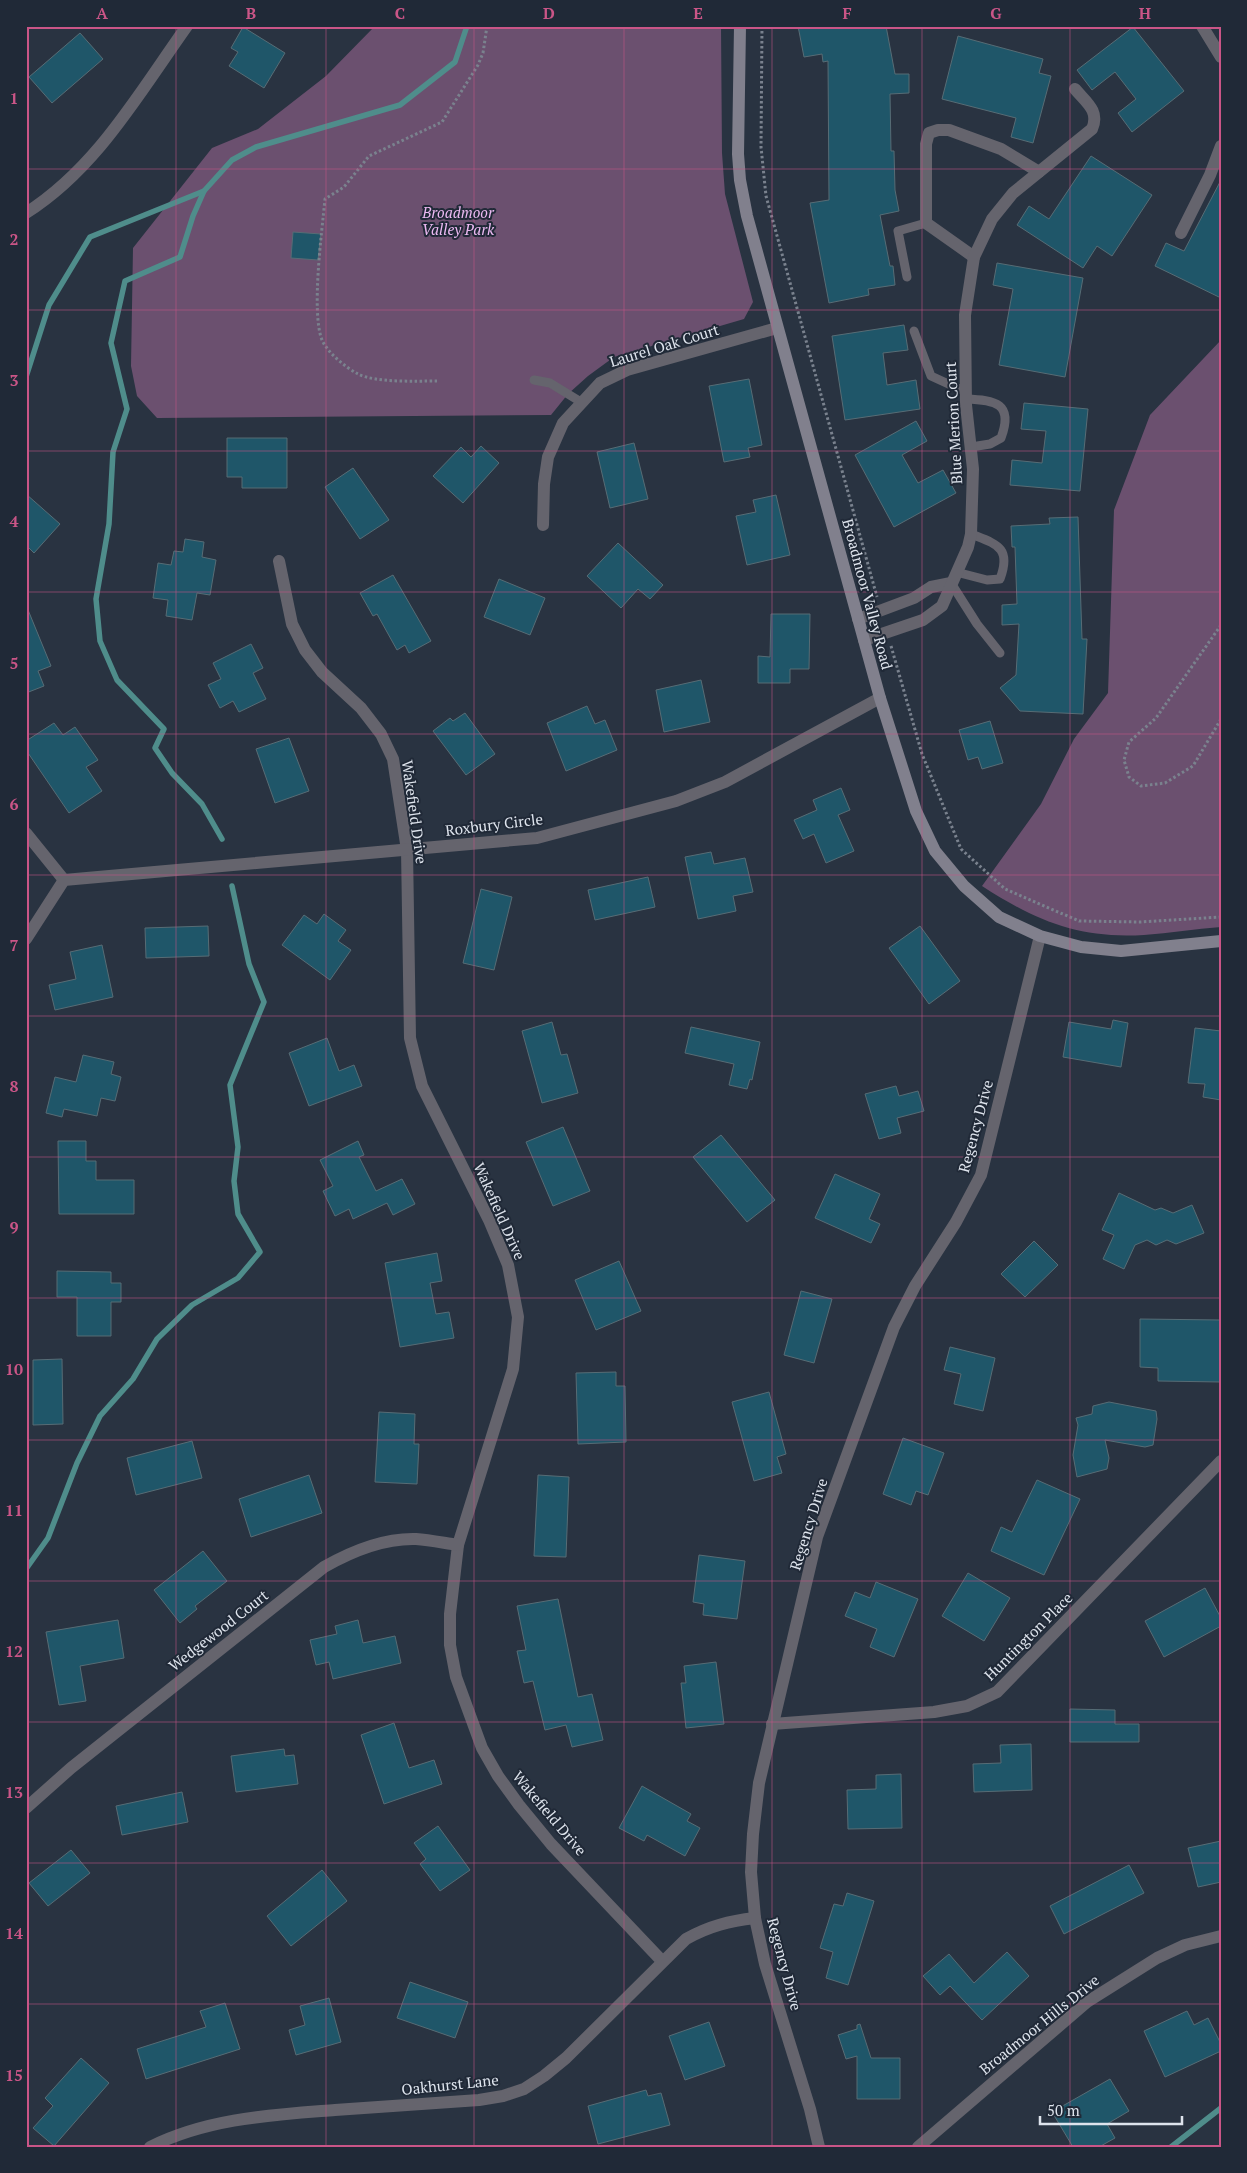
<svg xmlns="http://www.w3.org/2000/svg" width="1247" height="2173" font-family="'PT Serif',serif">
<rect width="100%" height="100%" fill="#293341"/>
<g fill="#6b506f">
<polygon points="375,26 721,26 722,153 725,194 753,302 744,319 614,357 588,376 568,394 551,415 157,418 137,396 131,366 133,248 212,148 258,129 326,76"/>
<path d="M1221 340V927C1195 929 1170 933 1144 935 1079 939 1036 921 982 886L1041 804 1074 739 1108 693 1114 510 1150 415Z"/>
</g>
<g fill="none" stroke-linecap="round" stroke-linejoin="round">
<g stroke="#4f8d8b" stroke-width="5.5">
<polyline points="204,191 193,216 180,257 125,281 111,343 127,409 113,452 109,524 96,599 100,641 117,680 164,729 155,748 172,773 202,804 222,839"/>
<polyline points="26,377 49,305 90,237 204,191 232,160 256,147 400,105 455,62 467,26"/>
<polyline points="26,1569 48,1538 77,1463 100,1416 133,1379 157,1339 192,1305 238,1278 260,1252 238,1214 234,1181 238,1147 230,1085 264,1002 249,964 232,886"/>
<polyline points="1171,2147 1221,2108"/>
</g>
</g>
<g fill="#1f5669" stroke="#576c75">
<polygon points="798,26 886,26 895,74 909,74 909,93 890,94 891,151 894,151 895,190 899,211 880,215 890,266 893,266 895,285 868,289 869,295 829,303 810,203 829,200 828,61 823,62 822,54 804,57"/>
<polygon points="243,27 285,53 264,88 229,66 238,52 231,48"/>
<polygon points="1133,27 1184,91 1132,132 1118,113 1136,99 1115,72 1092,90 1077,70"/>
<polygon points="80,33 103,59 52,103 29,77"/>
<polygon points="958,36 1043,59 1039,73 1051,76 1033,143 1011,137 1016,118 942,99"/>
<polygon points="1091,156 1152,195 1112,256 1097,246 1083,268 1017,225 1029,206 1049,219"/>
<polygon points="1221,180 1221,298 1155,266 1166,243 1184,251"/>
<polygon points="293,232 321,234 318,260 291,258"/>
<polygon points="997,263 1083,278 1065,377 999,365 1013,289 993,285"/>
<polygon points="904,325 908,350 883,353 887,385 916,380 920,409 845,420 832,336"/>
<polygon points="749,379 762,445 748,448 750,457 724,462 709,386"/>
<polygon points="1024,403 1088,409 1080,491 1010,485 1012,460 1042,463 1046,431 1021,429"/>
<polygon points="916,421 927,441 902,455 918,483 943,470 956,493 894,527 855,455"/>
<polygon points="227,438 287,438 287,488 242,488 242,477 227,477"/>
<polygon points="634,443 648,499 610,508 597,452"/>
<polygon points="481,446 499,463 463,503 433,476 461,447 471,457"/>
<polygon points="353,468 389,520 360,539 325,487"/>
<polygon points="26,494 60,524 34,553 26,545"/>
<polygon points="776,495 790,555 747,565 736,516 756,512 753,500"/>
<polygon points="1078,517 1082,639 1087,639 1083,714 1020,711 1000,688 1016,675 1019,624 1002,625 1002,605 1017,604 1015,547 1012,547 1011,526 1050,524 1049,518"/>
<polygon points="185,539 204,542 202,557 216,560 210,595 197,593 192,620 166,616 168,600 153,598 158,563 171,565 174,551 183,552"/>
<polygon points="618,543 663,585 650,599 638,589 621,608 587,576"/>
<polygon points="393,575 431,641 409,653 405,645 397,650 377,614 373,616 360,593"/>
<polygon points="499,579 545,598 530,635 484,617"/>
<polygon points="26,605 51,666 38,671 44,686 26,693"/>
<polygon points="771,614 810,614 809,669 790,669 790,683 758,683 758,656 770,657"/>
<polygon points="251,644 263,668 253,673 266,699 239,712 233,701 220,708 208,685 221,679 213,663"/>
<polygon points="701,680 710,722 664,732 656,690"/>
<polygon points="587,706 595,724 605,720 617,750 566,771 547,723"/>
<polygon points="465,713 495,754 466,775 433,731 450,718 453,721"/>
<polygon points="990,721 1003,763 982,769 978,757 968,760 959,730"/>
<polygon points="54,723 63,735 75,727 98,760 86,767 102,791 69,813 26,750 26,741"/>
<polygon points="289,738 309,791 275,803 256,749"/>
<polygon points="841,788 850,810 838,815 854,851 826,863 814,834 803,839 794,820 817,810 813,800"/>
<polygon points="711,852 714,864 745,858 753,892 733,896 736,911 698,919 685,857"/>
<polygon points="648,877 655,907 595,920 588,890"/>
<polygon points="481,889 512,897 494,970 463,963"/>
<polygon points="324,914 346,930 338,941 351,950 330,980 282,945 304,915 317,924"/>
<polygon points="208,926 209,956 146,958 145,928"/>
<polygon points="920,926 960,981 929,1004 889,948"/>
<polygon points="102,945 113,997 55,1010 49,985 76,979 70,952"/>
<polygon points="1113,1020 1128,1023 1121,1067 1063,1057 1069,1022 1111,1029"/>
<polygon points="552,1022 561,1055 567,1054 578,1093 542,1103 522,1031"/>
<polygon points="691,1027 760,1042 752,1080 750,1079 747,1089 729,1085 734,1064 685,1053"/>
<polygon points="1195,1028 1221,1031 1221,1100 1203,1097 1205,1084 1188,1083"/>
<polygon points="327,1038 339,1071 354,1065 362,1086 309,1106 289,1053"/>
<polygon points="83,1055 114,1062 111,1074 121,1077 115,1101 101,1098 97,1116 64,1109 62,1117 46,1113 55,1077 76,1082"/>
<polygon points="896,1086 899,1096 918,1091 924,1111 897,1118 901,1133 879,1139 865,1094"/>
<polygon points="563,1127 590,1191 553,1206 526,1142"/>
<polygon points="721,1135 775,1200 747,1222 693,1157"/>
<polygon points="58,1141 86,1141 86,1161 96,1161 96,1180 134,1180 134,1214 59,1214"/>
<polygon points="358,1141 364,1155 359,1157 376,1191 402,1179 415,1204 393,1215 387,1203 353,1219 349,1209 335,1216 323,1191 333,1186 320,1160"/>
<polygon points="835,1174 880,1194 869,1219 880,1224 871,1243 815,1218"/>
<polygon points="1119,1193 1155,1210 1161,1208 1173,1213 1192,1205 1204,1233 1176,1244 1167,1240 1156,1245 1147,1240 1135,1245 1124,1269 1103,1259 1114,1235 1102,1230"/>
<polygon points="1034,1241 1058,1265 1025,1297 1001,1274"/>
<polygon points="437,1253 442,1281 430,1283 436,1314 449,1312 454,1338 400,1347 385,1263"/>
<polygon points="619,1261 641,1311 596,1330 575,1280"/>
<polygon points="57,1271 111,1272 111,1283 121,1283 121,1302 111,1302 111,1336 77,1336 77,1297 57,1297"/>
<polygon points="801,1291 832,1299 814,1363 784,1355"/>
<polygon points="1140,1319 1221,1320 1221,1382 1158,1381 1158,1368 1140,1367"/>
<polygon points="950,1347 995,1358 983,1411 954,1404 961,1374 944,1370"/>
<polygon points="62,1359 63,1424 33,1425 33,1360"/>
<polygon points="616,1372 616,1386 625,1386 626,1442 578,1444 576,1373"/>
<polygon points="769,1392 786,1454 777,1457 782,1473 754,1481 732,1402"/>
<polygon points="1109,1402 1156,1411 1157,1419 1153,1445 1145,1447 1105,1440 1109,1458 1107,1469 1077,1477 1073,1455 1078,1425 1076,1418 1092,1414 1093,1406"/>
<polygon points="379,1412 415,1414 414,1444 419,1444 417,1484 375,1482"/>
<polygon points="903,1438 944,1453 928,1495 916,1491 911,1505 883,1494"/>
<polygon points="192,1441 202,1478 136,1495 127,1458"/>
<polygon points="309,1475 322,1513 251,1537 239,1499"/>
<polygon points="538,1475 569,1477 566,1557 534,1556"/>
<polygon points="1037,1480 1080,1499 1044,1575 991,1551 1001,1527 1012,1532"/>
<polygon points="203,1551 227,1581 195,1606 197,1609 180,1623 154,1590"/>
<polygon points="699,1555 745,1561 737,1619 703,1615 704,1604 693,1602"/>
<polygon points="968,1573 1010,1598 984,1641 942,1616"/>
<polygon points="876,1582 918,1599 894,1657 870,1647 877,1629 845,1616 855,1592 870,1598"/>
<polygon points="1205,1588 1221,1618 1221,1626 1164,1657 1145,1621"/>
<polygon points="558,1599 578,1697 592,1694 603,1740 572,1747 566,1725 545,1730 533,1681 524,1683 517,1651 526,1650 517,1606"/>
<polygon points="118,1620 124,1658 80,1666 86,1701 59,1705 46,1632"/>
<polygon points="358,1620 363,1643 395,1636 401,1663 333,1679 329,1662 316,1665 310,1640 337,1634 335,1626"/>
<polygon points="716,1662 724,1724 686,1728 681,1683 686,1683 684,1666"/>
<polygon points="1070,1709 1115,1710 1115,1724 1139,1724 1139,1742 1070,1742"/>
<polygon points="394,1723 409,1768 434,1760 442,1784 384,1804 361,1735"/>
<polygon points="1031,1744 1032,1790 974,1792 973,1764 1001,1763 1000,1745"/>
<polygon points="284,1749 285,1756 294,1755 298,1784 236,1792 231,1756"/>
<polygon points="901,1774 902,1828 848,1829 847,1790 876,1789 876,1775"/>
<polygon points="642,1786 691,1814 687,1821 700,1828 685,1856 647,1835 644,1841 619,1828"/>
<polygon points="182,1792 188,1822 122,1835 116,1806"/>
<polygon points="438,1826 470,1870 440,1891 420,1864 426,1859 414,1843"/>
<polygon points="1221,1841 1221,1882 1198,1887 1188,1848"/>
<polygon points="71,1850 90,1873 48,1906 29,1883"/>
<polygon points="1129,1865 1144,1893 1064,1934 1050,1906"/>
<polygon points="322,1870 347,1901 291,1946 267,1916"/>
<polygon points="847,1893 874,1901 848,1985 826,1978 833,1952 820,1948 834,1904 843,1906"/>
<polygon points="1007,1952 1029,1976 982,2020 950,1986 940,1995 923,1976 949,1954 974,1983"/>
<polygon points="410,1982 468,2002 455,2038 397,2018"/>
<polygon points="329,1998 341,2042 296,2055 289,2030 305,2025 300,2006"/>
<polygon points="225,2003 240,2049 146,2079 137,2049 206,2027 200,2011"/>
<polygon points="1187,2011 1194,2025 1208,2018 1221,2044 1221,2051 1165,2077 1144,2031"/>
<polygon points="709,2022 725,2066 685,2080 669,2036"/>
<polygon points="860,2024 871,2058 900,2058 900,2099 857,2099 857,2056 846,2059 838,2035 857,2029 857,2025"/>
<polygon points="81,2058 109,2083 54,2146 33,2128 53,2106 45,2098"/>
<polygon points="1110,2079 1129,2111 1107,2124 1115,2138 1099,2147 1073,2147 1052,2112"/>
<polygon points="646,2090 648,2096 661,2093 670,2125 598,2144 588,2106"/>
</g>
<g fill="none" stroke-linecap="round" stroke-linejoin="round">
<g stroke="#7a828e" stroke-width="3" stroke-dasharray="2.5 2.5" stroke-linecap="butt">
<polyline points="762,26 761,147 766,196 877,597"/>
<path d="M437 381C416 381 376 383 358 374 345 367 328 353 322 340 311 312 322 231 325 199L344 187 369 156 442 122 478 65 483 53 487 26"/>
<polyline points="1221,625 1156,718 1129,742 1124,760 1129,777 1141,786 1165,783 1193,766 1221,719"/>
<polyline points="891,646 922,754 961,849 1005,889 1079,921 1140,922 1221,917"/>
</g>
<g stroke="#65646d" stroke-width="9">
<polyline points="907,277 898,231 926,223"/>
<polyline points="914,331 931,376 966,392"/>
<polyline points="534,380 550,383 581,402"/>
<path d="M966 399C995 400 1014 403 1001 438L990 444 971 447"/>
<path d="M956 572 987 580 1000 579C1012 547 996 544 971 534"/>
<polyline points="951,583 977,624 1000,653"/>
</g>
<g stroke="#65646d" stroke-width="12">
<polyline points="1202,26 1221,57"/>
<path d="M26 213C97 168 139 93 187 26"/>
<polyline points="1181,233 1210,175 1221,146"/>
<polyline points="974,257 926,223 926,144 929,133 938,130 949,130 1001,149 1039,172"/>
<polyline points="543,525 544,484 548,457 563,423 600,383 627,370 777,328"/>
<polyline points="279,561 292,624 305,650 322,672 361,708 381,734 393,759 407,850 410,1038 422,1086 489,1220 508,1265 518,1317 513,1369 458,1545 450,1614 450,1645 456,1677 482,1748 498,1776 519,1805 551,1844 662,1961"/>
<polyline points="858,619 914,598 931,587 951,583"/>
<path d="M864 640 923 620 942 606 968 547 971 534 973 469 966 405 965 315 974 257 992 219 1013 193 1092 129C1100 111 1086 102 1075 89"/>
<polyline points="26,833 64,880"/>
<polyline points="26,939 64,880 537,838 676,801 725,782 880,698"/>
<polyline points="772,1724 934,1712 967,1706 997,1692 1221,1461"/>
<path d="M26 1808 71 1768 324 1567C352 1551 383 1538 416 1539 430 1540 444 1543 458 1545"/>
<path d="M150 2147C208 2118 272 2115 335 2110 383 2107 431 2103 479 2100L503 2096 524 2089 544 2076 566 2058 686 1939C709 1926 730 1921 755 1918"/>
<polyline points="819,2147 810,2109 765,1964 755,1918 751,1872 753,1834 759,1783 817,1537 894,1327 915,1286 956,1222 981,1175 1040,936"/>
<polyline points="918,2147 1087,2002 1157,1958 1185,1945 1221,1936"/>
</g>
<polyline stroke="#81808d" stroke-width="12" points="740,26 738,154 740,180 747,216 880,698 916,811 935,851 964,886 999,917 1040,936 1081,947 1121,951 1221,941"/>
</g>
<path fill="none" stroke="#ca5587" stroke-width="1" stroke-opacity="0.55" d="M176 26V2147M326 26V2147M474 26V2147M624 26V2147M772 26V2147M922 26V2147M1070 26V2147M26 169H1221M26 310H1221M26 451H1221M26 592H1221M26 734H1221M26 875H1221M26 1016H1221M26 1157H1221M26 1298H1221M26 1440H1221M26 1581H1221M26 1722H1221M26 1863H1221M26 2004H1221"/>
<g text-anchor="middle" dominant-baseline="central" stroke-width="4" stroke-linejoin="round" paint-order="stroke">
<g font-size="15" font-style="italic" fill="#edbaf3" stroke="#202937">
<text x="458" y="212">Broadmoor<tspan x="458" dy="17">Valley Park</tspan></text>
</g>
<g font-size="15" fill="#dee4ed" stroke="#202937">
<text transform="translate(664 345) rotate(-17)">Laurel Oak Court</text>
<text transform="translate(953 423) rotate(-93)">Blue Merion Court</text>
<text transform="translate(868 594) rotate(75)">Broadmoor Valley Road</text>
<text transform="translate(415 812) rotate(82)">Wakefield Drive</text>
<text transform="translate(494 824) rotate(-7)">Roxbury Circle</text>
<text transform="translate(975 1126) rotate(-75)">Regency Drive</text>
<text transform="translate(500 1211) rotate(66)">Wakefield Drive</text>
<text transform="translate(808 1524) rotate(-73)">Regency Drive</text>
<text transform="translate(218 1630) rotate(-38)">Wedgewood Court</text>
<text transform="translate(1028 1636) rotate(-45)">Huntington Place</text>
<text transform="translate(550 1813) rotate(50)">Wakefield Drive</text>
<text transform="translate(785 1964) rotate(75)">Regency Drive</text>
<text transform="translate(1039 2024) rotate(-39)">Broadmoor Hills Drive</text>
<text transform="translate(450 2084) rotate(-6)">Oakhurst Lane</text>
</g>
</g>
<rect width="1247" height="2173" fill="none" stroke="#202937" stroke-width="55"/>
<path d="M1040 2116v8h142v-8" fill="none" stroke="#dee4ed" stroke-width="2.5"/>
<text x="1047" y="2116" font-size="15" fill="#dee4ed" stroke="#202937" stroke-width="4" paint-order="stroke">50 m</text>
<rect x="28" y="28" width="1192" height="2118" fill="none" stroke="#ca5587" stroke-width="2"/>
<g font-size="16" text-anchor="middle" font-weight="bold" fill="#ca5587">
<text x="102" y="19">A</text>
<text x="251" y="19">B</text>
<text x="400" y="19">C</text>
<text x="549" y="19">D</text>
<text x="698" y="19">E</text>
<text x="847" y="19">F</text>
<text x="996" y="19">G</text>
<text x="1145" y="19">H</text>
<text x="14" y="104">1</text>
<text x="14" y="245">2</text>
<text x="14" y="386">3</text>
<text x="14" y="527">4</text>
<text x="14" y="669">5</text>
<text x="14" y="810">6</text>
<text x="14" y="951">7</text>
<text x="14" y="1092">8</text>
<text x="14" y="1233">9</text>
<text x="14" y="1375">10</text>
<text x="14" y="1516">11</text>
<text x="14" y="1657">12</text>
<text x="14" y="1798">13</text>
<text x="14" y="1939">14</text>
<text x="14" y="2081">15</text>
</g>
</svg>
